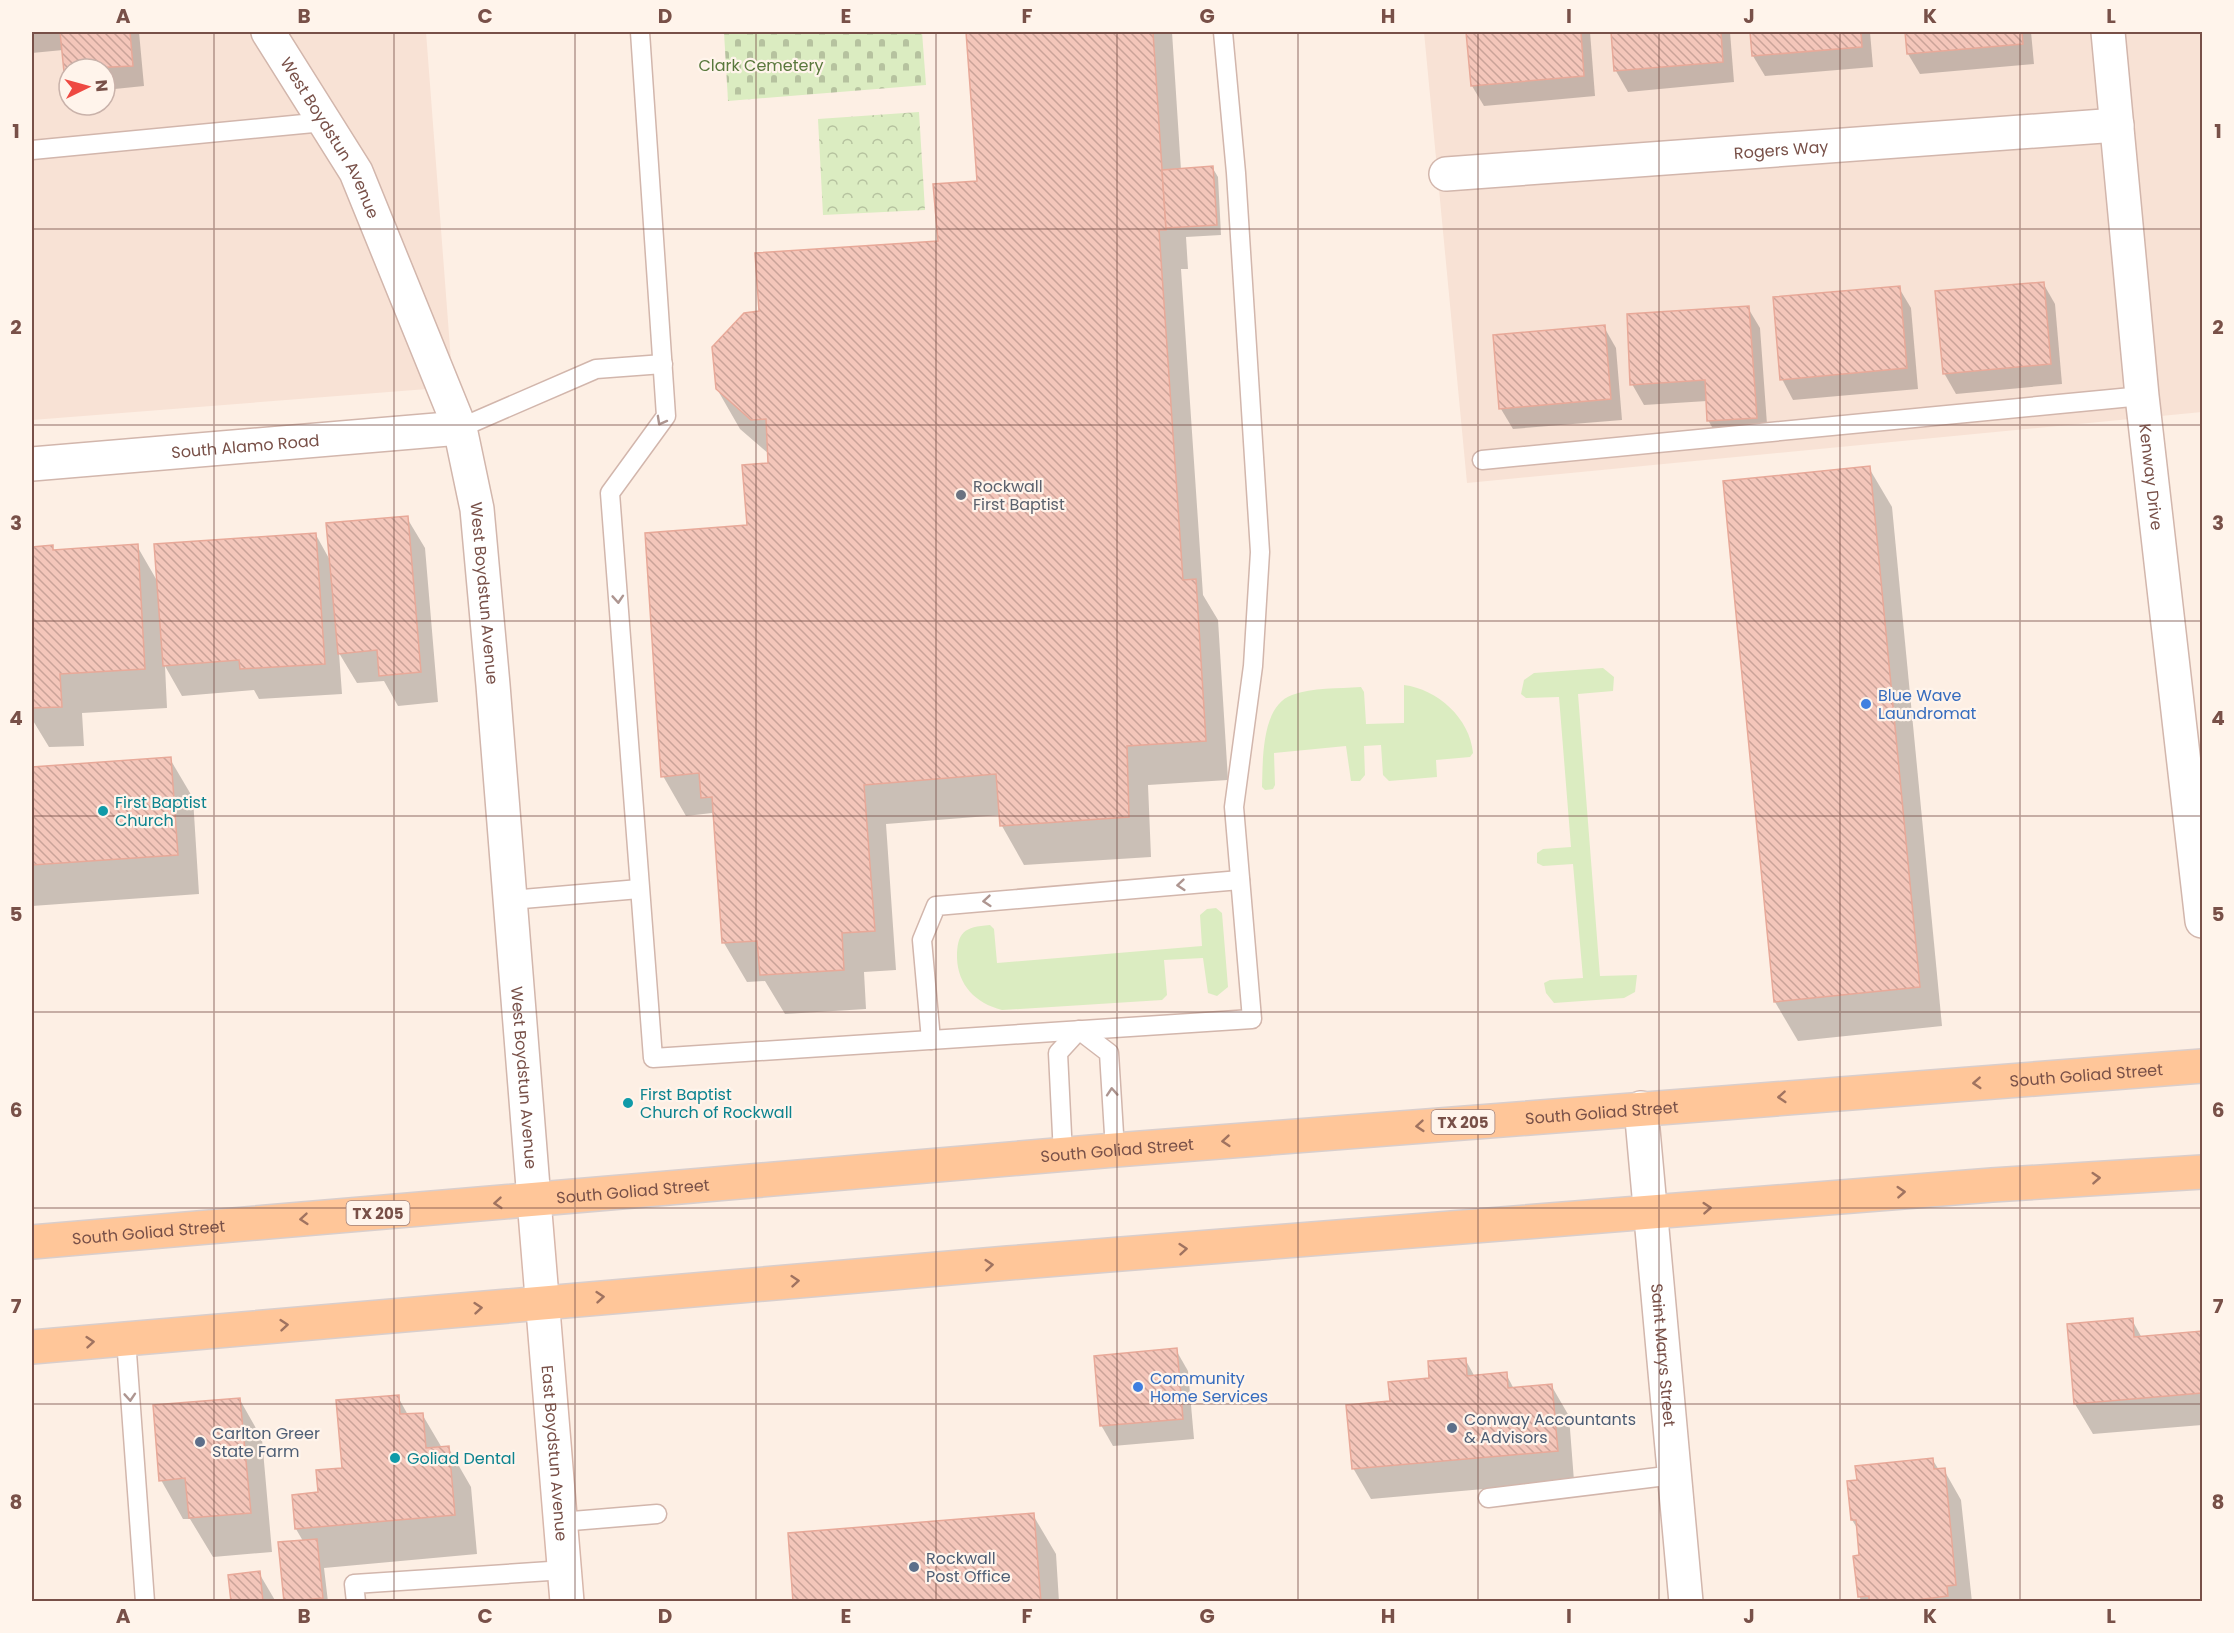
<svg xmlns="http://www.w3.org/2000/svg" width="2234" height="1633" font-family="Poppins,sans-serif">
<defs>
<pattern id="forest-crowns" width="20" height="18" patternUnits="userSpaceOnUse" patternTransform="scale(1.5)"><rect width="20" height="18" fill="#dbecc1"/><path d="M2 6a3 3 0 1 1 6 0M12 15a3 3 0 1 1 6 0" fill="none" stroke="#b6c29f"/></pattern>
<pattern id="cemetery-stones" width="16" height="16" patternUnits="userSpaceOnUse" patternTransform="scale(1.5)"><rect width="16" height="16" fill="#dbecc1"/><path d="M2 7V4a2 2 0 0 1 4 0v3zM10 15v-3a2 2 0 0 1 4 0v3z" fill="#b6c29f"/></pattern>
<pattern id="building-back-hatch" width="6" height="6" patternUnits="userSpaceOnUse" patternTransform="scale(1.5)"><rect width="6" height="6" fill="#f4c6ba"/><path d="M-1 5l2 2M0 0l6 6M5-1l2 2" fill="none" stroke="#caa399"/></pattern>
</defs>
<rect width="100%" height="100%" fill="#fdefe4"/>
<g fill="#f8e2d5" fill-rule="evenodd">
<path d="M32 32H426L453 387 32 420ZM69 69H105V105H69Z"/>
<polygon points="1424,32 2202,32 2202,412 1467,483"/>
</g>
<g fill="#dbecc1">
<polygon points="1603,668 1614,677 1613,691 1578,694 1600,976 1637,975 1635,992 1624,998 1554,1003 1546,993 1544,983 1550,980 1583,978 1573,864 1543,866 1537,863 1537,853 1543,849 1571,847 1559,697 1526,698 1521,694 1524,680 1534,673"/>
<path d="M1404 685C1437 689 1470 718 1473 753L1470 757 1436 760 1437 777 1389 781 1383 775 1381 745 1364 746 1365 775 1360 781H1351L1346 746 1274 753 1275 785 1273 789 1265 790 1262 787C1263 760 1261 706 1292 695 1313 687 1338 689 1361 687L1364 692 1366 724 1404 723Z"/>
<path d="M1216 908 1222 913 1228 987 1217 996 1208 993 1203 958 1164 960 1167 995 1162 1000 1002 1010C975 1003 958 985 957 958 957 932 964 927 990 925L994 929 997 963 1202 946 1200 915 1207 909Z"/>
</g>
<polygon fill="url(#forest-crowns)" points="919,112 925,210 823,215 818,119"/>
<polygon fill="url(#cemetery-stones)" points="724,32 922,32 926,85 728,101"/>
<g fill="#0003">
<polygon points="32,32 139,32 144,86 105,90 105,69 69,69 69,79 65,72 63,50 32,53"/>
<polygon points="968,32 1172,32 1181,170 1212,167 1218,177 1221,235 1186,237 1188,269 1181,269 1203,595 1218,620 1228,780 1148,785 1151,857 1024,865 1002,826 1001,815 886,824 896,970 864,972 866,1009 785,1014 765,981 747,982 724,943 715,819 712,813 686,816 663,776 770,464 769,454 740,429 717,389 760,313 940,242 978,183"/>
<polygon points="1468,32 1590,32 1595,96 1484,106 1472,86"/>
<polygon points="1612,32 1730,32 1734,82 1628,92 1616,71"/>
<polygon points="1751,32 1870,32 1873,67 1765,76 1753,56"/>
<polygon points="1907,32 2031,32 2034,64 1920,74 1908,54"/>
<polygon points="2043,283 2055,304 2062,384 1956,394 1944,373"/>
<polygon points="1899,288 1911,308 1918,389 1793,400 1782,379"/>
<polygon points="1748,308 1760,328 1768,438 1720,441 1708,420 1707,401 1644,405 1632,384"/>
<polygon points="1604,327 1616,348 1622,420 1513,429 1501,409"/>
<polygon points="1869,468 1892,507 1942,1026 1798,1041 1775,1002"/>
<polygon points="407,518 425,548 438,702 398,706 384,681 357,683 339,653 342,694 259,699 254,690 182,696 165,666 167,708 82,713 84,746 49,747 32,719 32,548 52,547 55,551 137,546 159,584 316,535 331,562"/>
<polygon points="170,759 193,798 199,894 32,906 32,769"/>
<polygon points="2132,1320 2142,1338 2202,1333 2202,1425 2093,1434 2075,1404"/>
<polygon points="1176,1350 1188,1371 1194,1439 1113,1446 1101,1425"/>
<polygon points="1465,1359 1475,1377 1506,1374 1514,1389 1551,1385 1569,1416 1574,1481 1371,1499 1353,1468 1391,1403"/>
<polygon points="398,1397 408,1415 422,1414 442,1448 448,1447 471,1487 477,1554 324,1568 328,1602 286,1602 303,1541 296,1529 320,1494 343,1469"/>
<polygon points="240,1400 262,1439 272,1552 213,1557 190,1519 183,1519 161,1480"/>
<polygon points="1932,1459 1939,1470 1944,1470 1961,1500 1972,1602 1862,1602 1859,1596 1861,1557 1859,1531 1852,1520 1858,1481"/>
<polygon points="1033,1515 1056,1554 1059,1602 795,1602"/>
<polygon points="259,1573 276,1602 232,1602"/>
</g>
<g fill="url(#building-back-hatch)" stroke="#e8a999" stroke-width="1.5">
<polygon points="60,32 130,32 133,66 69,69 69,72 64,72"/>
<polygon points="966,32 1153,32 1166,230 1159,230 1183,580 1196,579 1206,741 1127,746 1129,817 1000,826 996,774 864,785 875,931 842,933 844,970 760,975 757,941 722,943 712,797 701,798 699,773 661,777 645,533 747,525 742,465 768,463 766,419 751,420 716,389 712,347 744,313 759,311 755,253 938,241 933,184 977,181"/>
<polygon points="1466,32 1581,32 1584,76 1471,86"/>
<polygon points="1611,32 1721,32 1723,62 1614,71"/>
<polygon points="1750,32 1861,32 1862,47 1752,56"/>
<polygon points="1905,32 2022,32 2023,44 1907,54"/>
<polygon points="1213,166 1217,225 1166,228 1162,170"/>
<polygon points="2044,282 2051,364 1943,374 1935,291"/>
<polygon points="1900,286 1907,368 1780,380 1773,297"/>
<polygon points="1749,306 1757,418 1707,421 1705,380 1630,385 1627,314"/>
<polygon points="1605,325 1611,399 1499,409 1493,335"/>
<polygon points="1870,466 1920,987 1774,1002 1723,481"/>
<polygon points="408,516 421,672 379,676 377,650 338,654 326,523"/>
<polygon points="316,533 325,664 240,669 239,660 163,666 154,544"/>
<polygon points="138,544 145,669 60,674 62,707 32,708 32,547 53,545 53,550"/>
<polygon points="171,757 178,855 32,865 32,767"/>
<polygon points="2133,1318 2134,1337 2202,1331 2202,1393 2074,1404 2067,1324"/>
<polygon points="1177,1348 1183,1419 1100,1426 1094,1356"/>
<polygon points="1466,1358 1467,1376 1507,1372 1508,1388 1552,1384 1558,1451 1352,1469 1346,1405 1390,1401 1388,1382 1429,1378 1428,1361"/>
<polygon points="399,1395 400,1414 423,1413 426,1448 449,1446 455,1515 295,1529 292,1495 318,1492 316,1470 342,1468 336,1400"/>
<polygon points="240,1398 251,1513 189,1518 185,1478 159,1481 153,1405"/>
<polygon points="1933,1458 1934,1469 1945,1468 1956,1585 1947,1586 1948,1596 1900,1602 1869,1602 1869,1596 1858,1597 1853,1556 1859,1555 1856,1520 1851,1520 1847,1481 1857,1480 1855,1466"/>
<polygon points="1034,1513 1041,1602 793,1602 788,1533"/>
<polygon points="317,1539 323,1598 284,1602 278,1542"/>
<polygon points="260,1571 263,1602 231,1602 228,1575"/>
</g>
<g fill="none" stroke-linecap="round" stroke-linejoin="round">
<defs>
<g id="lane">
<polyline points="640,32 666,416 610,493 653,1058 1252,1019 1234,807 1253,666 1260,552 1236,173 1223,32"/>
<polyline points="32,150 324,122"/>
<polyline points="460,428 596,369 663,364"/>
<polyline points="1482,460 2142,396"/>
<polyline points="511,900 639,889"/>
<polyline points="931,1040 922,940 936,906 1240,880"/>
<polyline points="1063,1155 1058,1053 1079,1030 1109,1053 1115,1150"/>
<polyline points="126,1339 145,1602"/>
<polyline points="1488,1498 1674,1475"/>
<polyline points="560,1522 657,1514"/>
<polyline points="356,1602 354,1584 565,1570"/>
</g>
<g id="street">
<path id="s1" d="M268 32 356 172 460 428 477 509 493 685 534 1200"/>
<path id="s2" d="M2108 32 2142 396 2202 921"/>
<path id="s3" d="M1446 174 2117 125"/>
<path id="s4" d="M32 464 460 428"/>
<path id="s5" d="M1641 1108 1686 1602"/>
</g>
<g id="secondary">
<path id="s6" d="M534 1200 567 1602"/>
</g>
<g id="primary">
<path id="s7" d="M32 1242 1115 1150 2202 1066"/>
<polyline points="32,1347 1008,1263 1992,1185 2202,1172"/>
</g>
</defs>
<use href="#lane" stroke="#d2b6ac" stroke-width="21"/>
<use href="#street" stroke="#d2b6ac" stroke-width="36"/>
<use href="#secondary" stroke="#d8b7ab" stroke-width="36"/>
<use href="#primary" stroke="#d9cecc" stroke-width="36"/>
<use href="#lane" stroke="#fff" stroke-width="18"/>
<use href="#street" stroke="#fff" stroke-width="33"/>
<use href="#secondary" stroke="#fff" stroke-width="33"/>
<use href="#primary" stroke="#ffc699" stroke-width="33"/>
</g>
<defs><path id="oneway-chevron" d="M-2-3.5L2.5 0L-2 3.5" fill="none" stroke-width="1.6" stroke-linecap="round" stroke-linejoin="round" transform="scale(1.5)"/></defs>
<g stroke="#ae9691">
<use href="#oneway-chevron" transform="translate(661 421) rotate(119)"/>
<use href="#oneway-chevron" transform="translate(618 599) rotate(86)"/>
<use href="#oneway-chevron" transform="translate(1181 885) rotate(175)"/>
<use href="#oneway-chevron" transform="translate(987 901) rotate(175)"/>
<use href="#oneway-chevron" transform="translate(1112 1092) rotate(-94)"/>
<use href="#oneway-chevron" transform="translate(130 1397) rotate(86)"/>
</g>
<g stroke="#a07360">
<use href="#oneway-chevron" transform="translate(1977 1083) rotate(176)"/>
<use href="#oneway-chevron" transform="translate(1782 1097) rotate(176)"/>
<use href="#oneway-chevron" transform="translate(1420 1126) rotate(175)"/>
<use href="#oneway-chevron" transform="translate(1226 1141) rotate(175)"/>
<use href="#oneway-chevron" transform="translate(2096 1178) rotate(-4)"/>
<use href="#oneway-chevron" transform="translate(1901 1192) rotate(-4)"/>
<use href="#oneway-chevron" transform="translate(498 1203) rotate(175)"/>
<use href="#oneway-chevron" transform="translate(1707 1208) rotate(-4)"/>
<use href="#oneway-chevron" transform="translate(304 1219) rotate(175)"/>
<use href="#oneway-chevron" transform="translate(1183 1249) rotate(-5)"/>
<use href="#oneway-chevron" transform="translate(989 1265) rotate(-5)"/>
<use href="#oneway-chevron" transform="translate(795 1281) rotate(-5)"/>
<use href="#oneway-chevron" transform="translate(600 1297) rotate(-5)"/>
<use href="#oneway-chevron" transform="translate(478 1308) rotate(-5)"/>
<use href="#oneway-chevron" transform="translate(284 1325) rotate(-5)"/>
<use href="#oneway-chevron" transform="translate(90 1342) rotate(-5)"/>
</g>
<path fill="none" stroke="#785048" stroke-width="1.5" stroke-opacity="0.55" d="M214 32V1602M394 32V1602M575 32V1602M756 32V1602M936 32V1602M1117 32V1602M1298 32V1602M1478 32V1602M1659 32V1602M1840 32V1602M2020 32V1602M32 229H2202M32 425H2202M32 621H2202M32 816H2202M32 1012H2202M32 1208H2202M32 1404H2202"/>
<circle fill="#6b7280" stroke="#fff4eb" stroke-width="2" cx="961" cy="495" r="6"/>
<g fill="#3f7fe0" stroke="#fff4eb" stroke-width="2">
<circle cx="1866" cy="704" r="6"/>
<circle cx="1138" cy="1387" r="6"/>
</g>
<g fill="#0f9aa8" stroke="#fff4eb" stroke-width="2">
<circle cx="103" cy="811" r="6"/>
<circle cx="628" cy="1103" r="6"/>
<circle cx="395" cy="1458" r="6"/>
</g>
<g fill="#5c6f8a" stroke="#fff4eb" stroke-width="2">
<circle cx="1452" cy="1428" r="6"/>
<circle cx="200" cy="1442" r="6"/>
<circle cx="914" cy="1567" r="6"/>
</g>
<g text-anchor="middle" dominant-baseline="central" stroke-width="4.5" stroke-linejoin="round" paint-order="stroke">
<g fill="#fff4eb" stroke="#a08179" stroke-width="1.5">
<rect x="1431.5" y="1110" width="63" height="24" rx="4.5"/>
<rect x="346.5" y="1201" width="63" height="24" rx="4.5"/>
</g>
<g font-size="15" font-weight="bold" fill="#785048">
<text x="1463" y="1122">TX 205</text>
<text x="378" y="1213">TX 205</text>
</g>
<g font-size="16" fill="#59783c" stroke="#fff4eb">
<text x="761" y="65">Clark Cemetery</text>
</g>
<g font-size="16" fill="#785048" stroke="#fff4eb">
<text stroke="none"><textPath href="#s1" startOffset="123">West Boydstun Avenue</textPath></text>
<text stroke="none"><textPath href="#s3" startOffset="336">Rogers Way</textPath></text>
<text stroke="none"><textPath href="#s4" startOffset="214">South Alamo Road</textPath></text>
<text stroke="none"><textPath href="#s2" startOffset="447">Kenway Drive</textPath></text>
<text stroke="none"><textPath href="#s1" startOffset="609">West Boydstun Avenue</textPath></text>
<text stroke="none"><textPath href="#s7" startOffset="2061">South Goliad Street</textPath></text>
<text stroke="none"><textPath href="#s1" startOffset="1095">West Boydstun Avenue</textPath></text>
<text stroke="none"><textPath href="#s7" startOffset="1575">South Goliad Street</textPath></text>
<text stroke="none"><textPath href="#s7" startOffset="1089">South Goliad Street</textPath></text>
<text stroke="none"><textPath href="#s7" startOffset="603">South Goliad Street</textPath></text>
<text stroke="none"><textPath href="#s7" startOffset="117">South Goliad Street</textPath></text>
<text stroke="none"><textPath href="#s5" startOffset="248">Saint Marys Street</textPath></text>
<text stroke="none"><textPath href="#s6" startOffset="254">East Boydstun Avenue</textPath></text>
</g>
<g font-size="16" fill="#5b616d" stroke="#fff4eb" text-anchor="start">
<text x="973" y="486">Rockwall<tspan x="973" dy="18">First Baptist</tspan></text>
</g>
<g font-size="16" fill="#366cbe" stroke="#fff4eb" text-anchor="start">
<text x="1878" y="695">Blue Wave<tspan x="1878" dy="18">Laundromat</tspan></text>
<text x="1150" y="1378">Community<tspan x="1150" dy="18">Home Services</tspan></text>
</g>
<g font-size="16" fill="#0d838f" stroke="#fff4eb" text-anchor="start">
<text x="115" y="802">First Baptist<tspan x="115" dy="18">Church</tspan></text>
<text x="640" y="1094">First Baptist<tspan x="640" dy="18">Church of Rockwall</tspan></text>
<text x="407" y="1458">Goliad Dental</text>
</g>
<g font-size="16" fill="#4e5e75" stroke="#fff4eb" text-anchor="start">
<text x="1464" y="1419">Conway Accountants<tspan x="1464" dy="18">&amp; Advisors</tspan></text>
<text x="212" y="1433">Carlton Greer<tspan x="212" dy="18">State Farm</tspan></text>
<text x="926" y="1558">Rockwall<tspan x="926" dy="18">Post Office</tspan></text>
</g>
</g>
<rect width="2234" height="1633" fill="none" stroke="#fff4eb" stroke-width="66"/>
<g transform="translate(87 87) rotate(85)"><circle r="28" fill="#fff4eb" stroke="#c9b2aa" stroke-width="1.5"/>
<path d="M0-4.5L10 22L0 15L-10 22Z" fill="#ee4942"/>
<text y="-9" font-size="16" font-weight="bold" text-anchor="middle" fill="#785048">N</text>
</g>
<rect x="33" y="33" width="2168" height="1567" fill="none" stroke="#785048" stroke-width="2"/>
<g font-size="20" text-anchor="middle" font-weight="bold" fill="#785048">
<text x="123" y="23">A</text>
<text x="304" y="23">B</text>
<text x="485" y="23">C</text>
<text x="665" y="23">D</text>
<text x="846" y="23">E</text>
<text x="1027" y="23">F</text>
<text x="1207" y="23">G</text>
<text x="1388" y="23">H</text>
<text x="1569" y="23">I</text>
<text x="1749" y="23">J</text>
<text x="1930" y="23">K</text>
<text x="2111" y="23">L</text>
<text x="16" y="138">1</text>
<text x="2218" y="138">1</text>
<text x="16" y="334">2</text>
<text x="2218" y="334">2</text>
<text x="16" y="530">3</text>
<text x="2218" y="530">3</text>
<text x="16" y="725">4</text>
<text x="2218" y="725">4</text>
<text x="16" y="921">5</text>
<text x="2218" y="921">5</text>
<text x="16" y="1117">6</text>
<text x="2218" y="1117">6</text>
<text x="16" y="1313">7</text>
<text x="2218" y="1313">7</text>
<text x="16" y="1509">8</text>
<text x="2218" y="1509">8</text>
<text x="123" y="1623">A</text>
<text x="304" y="1623">B</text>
<text x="485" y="1623">C</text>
<text x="665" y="1623">D</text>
<text x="846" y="1623">E</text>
<text x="1027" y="1623">F</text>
<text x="1207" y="1623">G</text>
<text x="1388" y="1623">H</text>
<text x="1569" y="1623">I</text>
<text x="1749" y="1623">J</text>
<text x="1930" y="1623">K</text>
<text x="2111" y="1623">L</text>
</g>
</svg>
